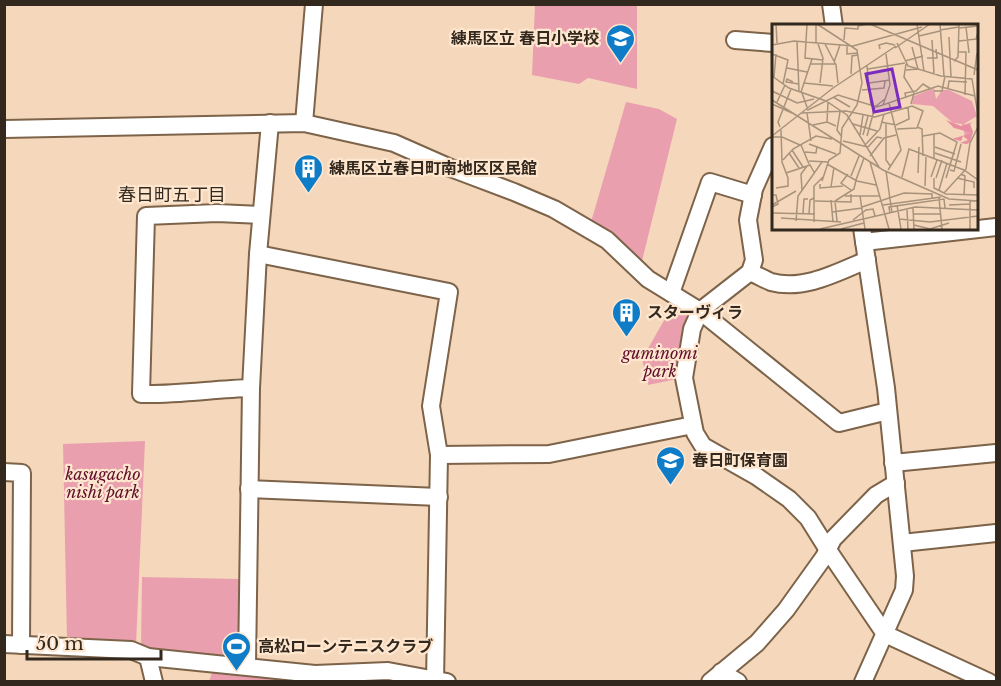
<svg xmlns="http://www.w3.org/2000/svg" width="1001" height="686" font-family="'Libre Baskerville','Noto Sans JP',serif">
<rect width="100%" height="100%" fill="#f5d8bb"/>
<g fill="#ea9fae">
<polygon points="535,5 637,5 637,89 588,78 579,84 532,75"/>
<polygon points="626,102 659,109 677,119 642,261 591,222"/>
<polygon points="674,303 685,309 687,317 677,360 677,379 648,385 642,359"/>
<polygon points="145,441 136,645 67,641 63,444"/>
<polygon points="142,577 241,579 238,659 155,653 141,647"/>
<polygon points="214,666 337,678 349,681 209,682"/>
</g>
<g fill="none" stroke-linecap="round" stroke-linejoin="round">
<defs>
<g id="minor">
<polyline points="831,4 834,26"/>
<polyline points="735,40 773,43"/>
<polyline points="304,123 314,4"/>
<polyline points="4,129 304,123 394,143 453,169 514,192 554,209 607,240 648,279 700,311 839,423 888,411"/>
<polyline points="773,146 754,189 748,220 754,260 750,272 700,311 692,329 684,378 695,433 703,446 756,476 789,499 808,518 828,550 885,634 989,682"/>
<polyline points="862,228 886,388 905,576 904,590 863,682"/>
<polyline points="864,242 996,227"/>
<polyline points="258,254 449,292 431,406 439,455 435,682"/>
<path d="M750 272C757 275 764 279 771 282 804 291 838 272 867 260"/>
<polyline points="671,293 710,182 753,195"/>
<path d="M251 388C214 389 178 395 141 394L146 216 217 213 261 215"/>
<polyline points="439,455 549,454 693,425"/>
<polyline points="893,463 996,453"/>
<polyline points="4,472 22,473 21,645"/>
<polyline points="249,489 439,497"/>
<polyline points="902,543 996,533"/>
<polyline points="4,644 131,650 148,657 315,674 388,671 447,682"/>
<polyline points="148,657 154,682"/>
<polyline points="247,665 251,388 258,254 270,123"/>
<polyline points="721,672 738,682"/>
<polyline points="710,682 757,643 786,610 824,557 833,539 876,495 896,483"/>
</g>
</defs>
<use href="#minor" stroke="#7c6349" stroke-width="20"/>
<use href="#minor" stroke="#fff" stroke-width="16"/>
</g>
<defs>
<symbol id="school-pin" viewBox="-11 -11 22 30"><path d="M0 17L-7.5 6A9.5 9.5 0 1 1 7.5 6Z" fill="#0e7cc6" stroke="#fee6cf"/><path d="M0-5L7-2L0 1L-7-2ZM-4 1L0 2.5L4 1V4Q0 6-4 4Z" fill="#fff"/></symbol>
<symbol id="building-pin" viewBox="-11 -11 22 30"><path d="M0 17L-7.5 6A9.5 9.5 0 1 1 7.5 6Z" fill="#0e7cc6" stroke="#fee6cf"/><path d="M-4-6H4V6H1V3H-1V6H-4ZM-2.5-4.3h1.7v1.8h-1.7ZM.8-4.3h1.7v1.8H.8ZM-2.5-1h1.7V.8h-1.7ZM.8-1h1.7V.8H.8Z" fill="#fff"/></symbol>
<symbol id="stadium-pin" viewBox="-11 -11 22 30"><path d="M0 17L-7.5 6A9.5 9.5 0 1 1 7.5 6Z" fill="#0e7cc6" stroke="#fee6cf"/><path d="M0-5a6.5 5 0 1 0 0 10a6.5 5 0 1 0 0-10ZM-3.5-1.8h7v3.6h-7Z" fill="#fff"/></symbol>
</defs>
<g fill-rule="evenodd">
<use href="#school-pin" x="604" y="22" width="33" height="45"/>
<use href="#building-pin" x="292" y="152" width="33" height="45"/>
<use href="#building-pin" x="610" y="296" width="33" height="45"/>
<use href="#school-pin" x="654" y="444" width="33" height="45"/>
<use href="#stadium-pin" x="220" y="630" width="33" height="45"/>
</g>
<g text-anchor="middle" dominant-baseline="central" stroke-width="4.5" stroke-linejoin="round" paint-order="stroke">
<g font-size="16" font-weight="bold" fill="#33281d" stroke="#fee6cf" text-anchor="start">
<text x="599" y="38" text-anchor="end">練馬区立 春日小学校</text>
<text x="329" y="168">練馬区立春日町南地区区民館</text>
<text x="647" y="312">スターヴィラ</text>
<text x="692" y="460">春日町保育園</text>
<text x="258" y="646">高松ローンテニスクラブ</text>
</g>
<g font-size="16" font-style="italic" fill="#600e2a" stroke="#fee6cf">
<text x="660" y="353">guminomi<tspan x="660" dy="18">park</tspan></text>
<text x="103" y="474">kasugacho<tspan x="103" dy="18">nishi park</tspan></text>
</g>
<g font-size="18" fill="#33281d" stroke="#fee6cf">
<text x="172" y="195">春日町五丁目</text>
</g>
</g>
<g transform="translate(772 24)">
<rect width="206" height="206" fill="#f5d8bb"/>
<path d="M162 64 164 75 170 66H177L200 77 205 92 192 100 201 107 199 113 193 112 190 100 181 99 161 82 140 80 142 72Z" fill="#ea9fae"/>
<path d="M174 96 189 102 201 98 198 100 201 108 198 118 195 120 188 119 196 116 191 112 189 117 180 115 200 109 182 104Z" fill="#e98da1"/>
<path fill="none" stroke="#a7927c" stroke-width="1.5" d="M4 0 5 19M35 0 33 34 51 36M45 0 85 26 90 59 85 81 70 104 68 129 57 136 50 157M98 0 206 46M145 0 152 47M168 0 172 52M194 3 197 29M187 4 206 2M168 6 187 3M147 12 168 7M177 13 179 53M72 16 73 4 86 5V2L95 0M160 16 162 50M25 17 27 67M187 17 204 15 206 8M44 19V0M125 19 136 42 169 52 200 55 206 91M46 20 51 34 48 59M53 20 64 41 66 59M0 21 22 17 81 22 150 3M75 21V30L86 29M123 24 158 0M108 25 107 21 114 19 123 21M186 28H194L193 71M0 30 16 36 11 60M155 34H165L164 25M133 37 151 32M182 37 186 33 187 0M62 38 68 21M38 40H63M134 40 132 53 142 69 139 80M95 42 99 82M15 44 35 48M96 45 133 39M134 46 146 45 140 23M79 50 80 32 86 31M202 51 205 29M0 52 17 64 54 77 75 91 107 143M2 53 4 30M21 58 15 55 14 58 27 60M32 59 61 62M97 59 118 56M176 64 177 57 195 58M90 66 112 64 113 57M0 67 25 79 42 75M162 67H170L173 52M29 68 40 35M30 69 36 86 66 71 105 83 166 62 203 72M61 73 78 83M134 74 133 69 144 67 151 60 159 65M0 76 111 146 177 175 206 177M5 78 13 61M0 80 20 89M111 81 118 61 114 30M68 88 65 106 70 113M30 89 74 87 103 93 140 82 151 87 145 104 125 105M35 89 39 117M55 98 56 78M109 98 124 101 137 95 136 83M81 100 105 107M114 100V136L119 143M41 101 55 98 64 102M8 103 6 98 19 65M145 103 150 105 151 132M162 110V135M88 111 91 91M91 111 96 92M0 112 61 64 124 22M95 112 103 83 114 74M151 112 168 109 185 118 174 154M0 113H10L28 121M71 117 96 123M37 120 64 130M94 120 108 105 112 90M29 121 37 140M96 123 105 113 110 114M163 123 183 130M20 126 31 143M33 128 44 129 45 122M17 129 27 144M163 129 189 138M98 132 112 114 124 111M11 136 21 125 44 112 60 115M37 137 56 138M98 138 117 205M55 140 85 157 104 161M116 146 129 126 117 79M178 146 182 147 189 120M114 147 120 189M14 149 38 141 42 148M146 149 147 123M76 150 69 159 79 166M189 150 193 152 192 171M79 152 87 132M130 153 137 125 192 146 206 156M159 153 165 136M162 154V164L174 170 206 171M164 154 170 136M185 154 202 158V164M84 156 92 134M48 160V164L71 162M153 162 154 133M59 163 62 143M4 164 16 162V154L10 138 9 106M30 166 29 150 35 142M167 166 175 139M172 169 194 145 198 119 206 103M0 171H4L6 180 0 183M73 172H108M88 172 93 205M167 174 170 205M59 176 61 198M43 177 79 178V170M63 177 82 165 84 156M63 177 65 197M198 177V205M0 181 24 167M111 181 169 173M125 181 129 205M177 181 198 180M90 183 132 169 160 170V174M141 184 142 205M135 186 136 205M60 188 90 184M0 189 43 190M31 189 32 175H36M118 189 117 183 172 175 173 184M37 190 38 176 42 174M141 190H168M9 194 69 198M127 195 158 198 206 192M81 196 94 186 101 185 103 192M24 197 26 172 50 138M42 198V162L51 153M142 201 158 205 177 199M48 205 143 183 206 186M69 205 92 199"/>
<path fill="#7b2cbf" fill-opacity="0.15" stroke="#7b2cbf" stroke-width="3" d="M120 45 128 83 102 88 94 50Z"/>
<rect width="206" height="206" fill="none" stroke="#33281d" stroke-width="3"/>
</g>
<rect width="1001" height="686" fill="none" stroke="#33281d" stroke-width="12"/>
<path d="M27 650v9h134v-9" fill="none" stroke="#33281d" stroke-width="3"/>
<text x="36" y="650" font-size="18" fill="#33281d" stroke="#fee6cf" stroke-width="4.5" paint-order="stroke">50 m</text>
</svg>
